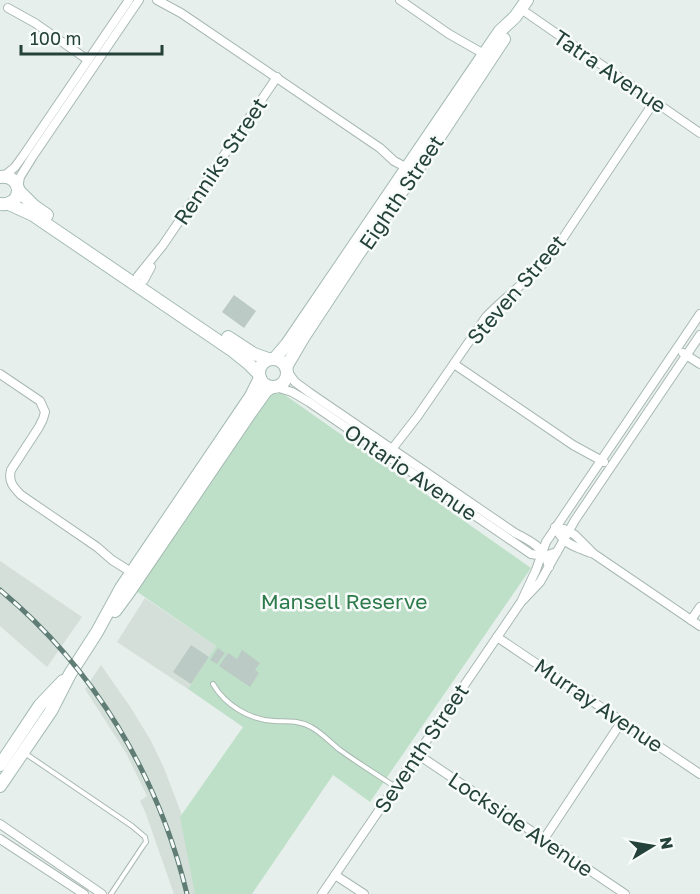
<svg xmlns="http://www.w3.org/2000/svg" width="700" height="894" font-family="'Golos Text',sans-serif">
<rect width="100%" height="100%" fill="#e6efeb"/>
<g fill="#d4dfda">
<polygon points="0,561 82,617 47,667 0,626"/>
<polygon points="145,598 216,646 188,689 117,642"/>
<polygon points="101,665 131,708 151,741 164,768 212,894 174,894 146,814 140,801 147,796 126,753 85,689"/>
</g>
<polygon fill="#bfe0c8" points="274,393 282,393 285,395 531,568 370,802 333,775 252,894 195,894 180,817 243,727 188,689 216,646 136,591 268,398"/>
<g fill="#bbcac4">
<polygon points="234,295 256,311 244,328 222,312"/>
<polygon points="191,645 209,657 191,684 173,672"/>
<polygon points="218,648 225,653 217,664 210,660"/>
<polygon points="242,650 260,663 255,670 259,673 250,687 219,666 228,653 237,659"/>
</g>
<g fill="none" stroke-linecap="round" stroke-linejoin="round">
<defs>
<g id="lane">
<path d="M213 684C225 705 250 720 274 721 287 722 299 720 311 727 322 733 330 742 340 750 358 763 376 774 394 786"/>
<polyline points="26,754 132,826 145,837 146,842 143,846 111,894"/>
</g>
<g id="street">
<polyline points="157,0 181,13 380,148 394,161 411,170"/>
<polyline points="400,0 449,34 484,54 486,57"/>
<polyline points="8,8 35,23 88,60"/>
<polyline points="521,9 700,133"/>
<polyline points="4,176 15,167 23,156 129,0"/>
<polyline points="18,188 20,177 33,156 139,0"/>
<polyline points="138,276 163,245 277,77"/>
<polyline points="144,280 151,267"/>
<polyline points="683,353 700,364"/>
<polyline points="454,364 573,445 604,462"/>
<path d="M288 372 295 382 310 393 515 533C531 541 545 548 549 567"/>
<path d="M0 374 40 401 45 412 43 419 39 427 11 470C8 481 13 487 21 495L97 547 112 560 131 572"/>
<polyline points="276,387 292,392 309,402 531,554 544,556 557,552"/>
<path d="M389 457 392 449 417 417 486 317C508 294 535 276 555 250L654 102"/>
<path d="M555 527C564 545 574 546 591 553"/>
<polyline points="564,529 575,535 594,554 700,626"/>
<polyline points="523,600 540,582 575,520 700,335"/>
<polyline points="691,620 700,607"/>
<polyline points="497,637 700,774"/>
<polyline points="417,754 625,894"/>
<polyline points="0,824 102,894"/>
<polyline points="0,839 84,894"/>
<polyline points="544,839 622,721"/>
<polyline points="335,875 364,894"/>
<polyline points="322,894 521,602 536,570 546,542 700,314"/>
</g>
<g id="secondary">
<path d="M0 177C24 174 24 207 0 204"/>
<polyline points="18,190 34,206 47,215"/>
<polyline points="9,204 33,215 233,351 248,363 259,374"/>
<polyline points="228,337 254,354 268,359"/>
<polyline points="275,358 287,344 480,60 500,31 515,17 527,0"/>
<circle cx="273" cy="373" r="14"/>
<polyline points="286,367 303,338 359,253 436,142 504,39"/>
<polyline points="115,611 129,592 251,412 266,391 272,387"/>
<polyline points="0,765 40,705 63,681"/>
<polyline points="0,786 51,711 70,674 97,632 121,588 251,396 260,378"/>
</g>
</defs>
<use href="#lane" stroke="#a8b8b2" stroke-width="6"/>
<use href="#street" stroke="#a8b8b2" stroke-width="10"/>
<use href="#secondary" stroke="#a4bbb3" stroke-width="14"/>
<use href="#lane" stroke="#fff" stroke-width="4"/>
<use href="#street" stroke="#fff" stroke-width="8"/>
<use href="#secondary" stroke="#fff" stroke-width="12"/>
<defs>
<path id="rail" d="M0 590C94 668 158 775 187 894"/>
</defs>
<use href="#rail" stroke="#5f7d75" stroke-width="5"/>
<use href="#rail" stroke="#f7fbf9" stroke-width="3" stroke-dasharray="9" stroke-linecap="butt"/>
</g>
<g text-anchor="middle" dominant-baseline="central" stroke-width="5" stroke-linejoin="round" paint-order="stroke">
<g font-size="21" fill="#24423a" stroke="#f7fbf9">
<text transform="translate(610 71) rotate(34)">Tatra Avenue</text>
<text transform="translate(220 161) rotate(-56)">Renniks Street</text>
<text transform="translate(401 192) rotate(-56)">Eighth Street</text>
<text transform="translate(516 289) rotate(-49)">Steven Street</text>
<text transform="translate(411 472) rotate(34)">Ontario Avenue</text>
<text transform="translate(599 705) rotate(34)">Murray Avenue</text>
<text transform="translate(421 748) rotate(-56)">Seventh Street</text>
<text transform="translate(521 824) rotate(34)">Lockside Avenue</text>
</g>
<g font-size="21" fill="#2d7a4b" stroke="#f7fbf9">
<text x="344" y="601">Mansell Reserve</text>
</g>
</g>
<g transform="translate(652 846) rotate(79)" stroke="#f7fbf9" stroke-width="4.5" paint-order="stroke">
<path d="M0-4.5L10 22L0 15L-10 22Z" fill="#24423a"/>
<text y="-9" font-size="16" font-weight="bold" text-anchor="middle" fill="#24423a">N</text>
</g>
<path d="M21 45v9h141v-9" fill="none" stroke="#24423a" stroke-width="3"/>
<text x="30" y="45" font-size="18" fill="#24423a" stroke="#f7fbf9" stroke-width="4.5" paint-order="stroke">100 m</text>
</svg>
